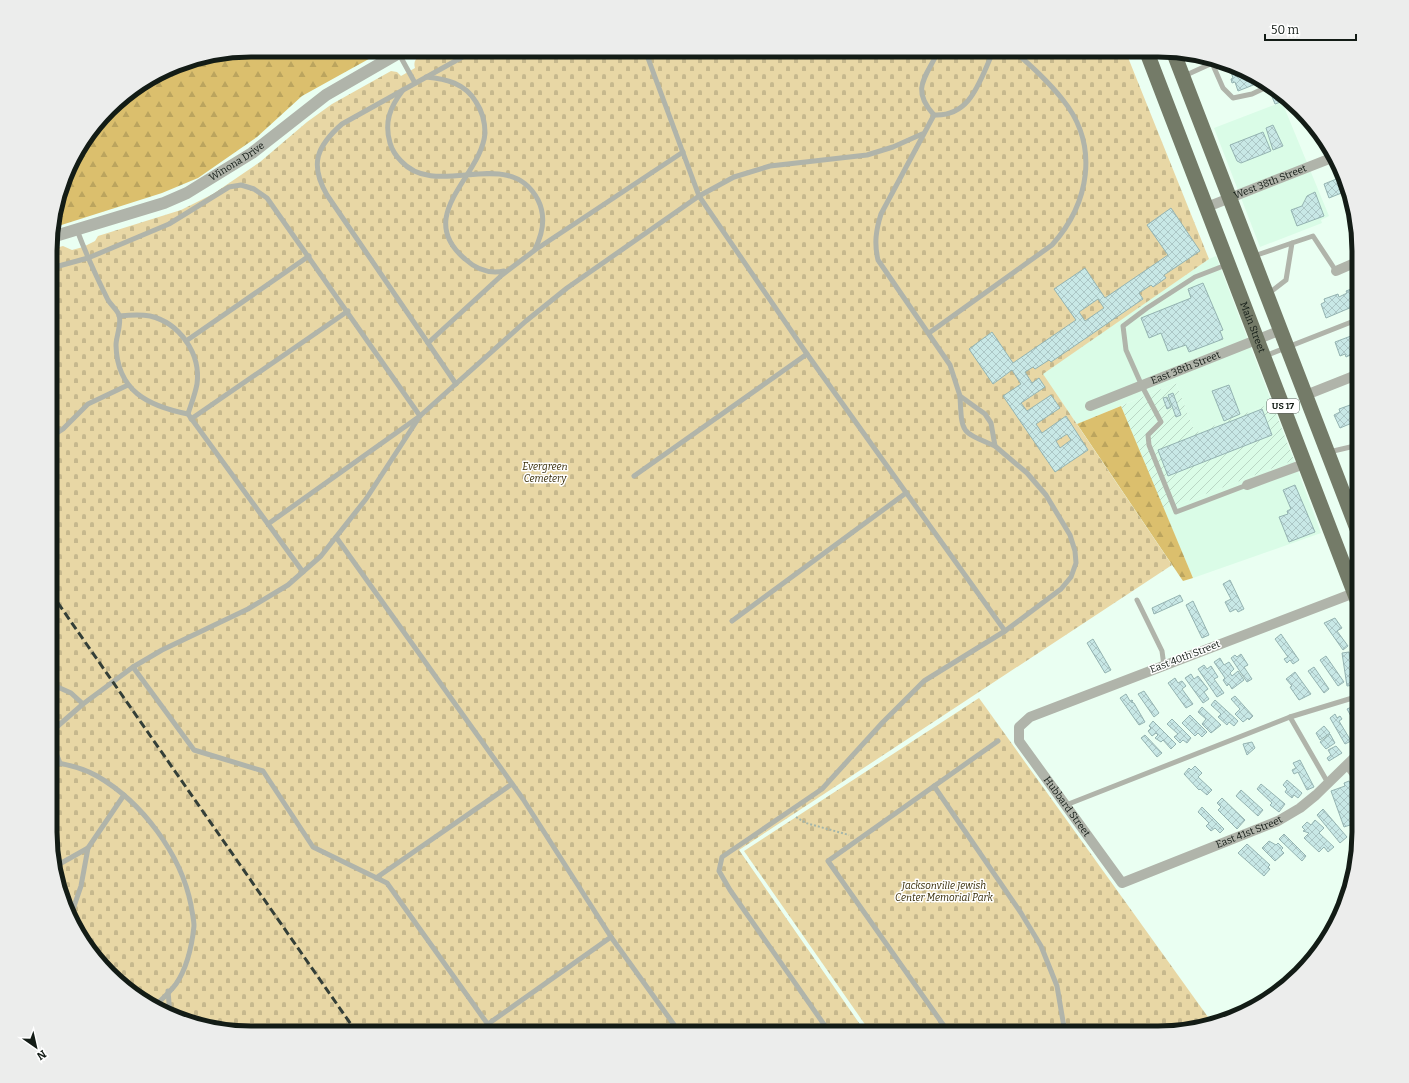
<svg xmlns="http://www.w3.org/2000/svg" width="1409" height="1083" font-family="Bitter,serif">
<defs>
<pattern id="industrial-furrows" width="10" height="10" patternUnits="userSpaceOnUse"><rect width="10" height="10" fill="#dafce7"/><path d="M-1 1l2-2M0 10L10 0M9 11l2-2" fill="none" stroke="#bad7c5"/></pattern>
<pattern id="forest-firs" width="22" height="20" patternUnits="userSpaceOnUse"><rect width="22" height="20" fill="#dbbf6d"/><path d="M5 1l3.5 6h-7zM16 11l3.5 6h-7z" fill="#bba45e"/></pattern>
<pattern id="cemetery-stones" width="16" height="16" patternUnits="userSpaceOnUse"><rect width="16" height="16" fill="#e8d7a5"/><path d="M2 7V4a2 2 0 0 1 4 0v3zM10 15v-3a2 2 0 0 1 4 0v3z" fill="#c6b88d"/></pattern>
<pattern id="building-cross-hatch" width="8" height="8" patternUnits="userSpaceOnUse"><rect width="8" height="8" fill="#c8e8e6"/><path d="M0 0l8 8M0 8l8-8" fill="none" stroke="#abc6c5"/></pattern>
</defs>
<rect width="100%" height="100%" fill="#eafff2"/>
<g fill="#dafce7">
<polygon points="1282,102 1329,216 1321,220 1322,223 1260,247 1214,128"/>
<polygon points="1216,256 1272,403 1195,433 1176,383 1077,424 1042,374 1209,259"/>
<polygon points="1294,460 1321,533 1193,578 1164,510"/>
</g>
<polygon fill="url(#industrial-furrows)" points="1176,383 1195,433 1272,403 1294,460 1164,510 1121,406"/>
<g fill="url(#forest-firs)">
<polygon points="251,50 385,50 302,96 257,137 198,178 162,193 52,228 77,151 119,100 186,61"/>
<polygon points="1121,406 1193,578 1183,581 1077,424"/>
</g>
<g fill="url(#cemetery-stones)">
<path d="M429 50H1125L1209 259 1043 374 1172 565 739 850 866 1033H238L174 1018 119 983 71 921 50 846 52 249 63 246 72 250 83 247 95 241 98 236 181 210 213 194 260 162 307 122 332 104 391 71 397 72 401 76 415 68C412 58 421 55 429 50Z"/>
<polygon points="979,698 1213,1024 1198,1029 1158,1033 871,1033 744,851"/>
</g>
<g fill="url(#building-cross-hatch)" stroke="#94b3b1" fill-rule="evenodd">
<polygon points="1236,66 1261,82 1238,91 1235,82 1232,83 1231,79 1233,78 1230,69"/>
<polygon points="1275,90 1289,99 1275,104 1270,92"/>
<polygon points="1290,100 1297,108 1290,111 1286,101"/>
<polygon points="1273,125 1283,146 1273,150 1266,128"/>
<polygon points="1263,132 1271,151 1241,163 1237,161 1230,145"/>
<polygon points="1344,176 1349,190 1329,198 1324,184"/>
<polygon points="1315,192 1324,216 1297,226 1291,210 1302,206 1307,196"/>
<path d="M1171 208 1200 251 1164 275 1166 278 1153 287 1151 285 1139 293 1143 299 1051 362 1049 360 1035 369 1033 367 1025 372 1032 383 1039 378 1045 387 1021 403 1027 411 1051 395 1060 408 1036 424 1042 433 1066 416 1088 450 1055 472 1003 396 1021 384 1012 370 993 384 969 349 992 332 1013 363 1076 320 1054 289 1085 268 1105 298 1168 255 1147 225ZM1098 299 1104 308 1085 321 1079 312ZM1067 434 1071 440 1060 448 1056 441Z"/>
<polygon points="1203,283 1223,330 1220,331 1223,339 1189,352 1186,345 1168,351 1161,333 1149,338 1141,318 1191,298 1188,289"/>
<polygon points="1359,286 1359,304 1326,318 1321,304 1325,302 1324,299 1338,294 1339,297 1347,293 1346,291"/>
<polygon points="1359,333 1359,351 1346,357 1345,354 1340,356 1335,342"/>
<polygon points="1229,385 1240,414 1224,421 1212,391"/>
<polygon points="1173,393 1181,415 1176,417 1168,395"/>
<polygon points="1167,397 1171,407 1167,409 1163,398"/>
<polygon points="1353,404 1354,407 1359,405 1359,420 1340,428 1334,415 1340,412 1339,409"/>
<polygon points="1262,409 1272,435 1168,476 1158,450"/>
<polygon points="1295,485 1315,532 1289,542 1279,517 1288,514 1287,511 1291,509 1283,490"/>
<polygon points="1230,580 1244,609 1238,612 1236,609 1230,612 1225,602 1231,599 1223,584"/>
<polygon points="1180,595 1183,601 1154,614 1152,608"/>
<polygon points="1193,601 1209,635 1202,638 1186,605"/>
<polygon points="1335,618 1342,628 1337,631 1348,646 1343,650 1324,623"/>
<polygon points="1281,634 1299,660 1293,664 1290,660 1287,663 1284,659 1288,657 1275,639"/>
<polygon points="1093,639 1111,670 1105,673 1087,643"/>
<polygon points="1349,652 1350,659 1354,658 1355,664 1351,665 1354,685 1347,686 1342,653"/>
<polygon points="1241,654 1248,665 1244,667 1252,679 1247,682 1231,658 1235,655 1237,657"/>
<polygon points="1326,656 1344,682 1338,686 1320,660"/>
<polygon points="1220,658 1224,665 1229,662 1234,669 1230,673 1232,676 1238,671 1244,680 1232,689 1229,684 1227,686 1223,680 1225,678 1214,662"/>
<polygon points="1204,665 1207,669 1211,666 1218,677 1214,679 1224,693 1217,697 1198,669"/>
<polygon points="1314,667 1329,689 1324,693 1308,671"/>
<polygon points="1295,672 1311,694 1299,700 1290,687 1292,686 1286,679"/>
<polygon points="1191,674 1194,679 1198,676 1208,689 1204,692 1209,699 1203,703 1185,678"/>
<polygon points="1175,678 1178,683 1182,681 1186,686 1182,689 1193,704 1186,708 1168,683"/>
<polygon points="1144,691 1159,713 1154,717 1138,694"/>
<polygon points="1126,694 1130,701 1132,700 1133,701 1131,702 1134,703 1145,722 1139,725 1120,698"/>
<polygon points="1235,696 1253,716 1249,720 1248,718 1243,722 1235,714 1240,709 1231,699"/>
<polygon points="1215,700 1238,721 1234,726 1229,722 1227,725 1218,717 1221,714 1211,705"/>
<polygon points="1354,706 1357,712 1359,711 1359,726 1357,727 1347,709"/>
<polygon points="1202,707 1221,725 1211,733 1202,724 1206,719 1198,712"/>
<polygon points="1335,714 1337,718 1340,716 1342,719 1339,721 1351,741 1345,744 1330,718"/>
<polygon points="1190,715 1207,732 1202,737 1198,733 1195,736 1182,723"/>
<polygon points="1172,719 1191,738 1187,743 1183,740 1180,743 1174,737 1178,734 1167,724"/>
<polygon points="1153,721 1176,744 1171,749 1163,740 1161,742 1155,738 1158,735 1156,733 1152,736 1148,731 1151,728 1149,726"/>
<polygon points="1324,726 1330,733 1320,740 1316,733"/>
<polygon points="1330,734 1335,743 1326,749 1320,742"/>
<polygon points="1145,735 1162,753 1157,757 1141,738"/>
<polygon points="1252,742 1255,748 1247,755 1243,744"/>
<polygon points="1336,746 1342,753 1329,761 1327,758 1331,755 1328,750"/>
<polygon points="1300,760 1314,787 1307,790 1298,772 1294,774 1292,770 1296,768 1293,763"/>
<polygon points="1195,766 1202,773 1198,777 1212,790 1207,795 1200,789 1199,790 1184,774 1189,768 1191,770"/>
<polygon points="1287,780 1302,793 1298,798 1294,795 1292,798 1285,792 1287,789 1283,785"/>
<polygon points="1349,781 1359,802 1359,822 1344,827 1331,791 1345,786 1344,783"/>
<polygon points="1261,784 1285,804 1279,812 1270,805 1272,803 1257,789"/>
<polygon points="1241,790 1263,810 1258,816 1236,796"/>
<polygon points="1222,798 1245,820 1237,829 1218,810 1221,807 1217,803"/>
<polygon points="1202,807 1224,829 1220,833 1215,828 1211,831 1206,826 1209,823 1198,812"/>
<polygon points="1323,809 1347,837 1340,843 1317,815"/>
<polygon points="1315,820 1324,828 1319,833 1334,847 1328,852 1324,847 1319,852 1304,838 1309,833 1303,831 1305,830 1302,827 1307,822 1311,825"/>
<polygon points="1284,834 1306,856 1302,861 1279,839"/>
<polygon points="1269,841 1276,845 1278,843 1283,848 1281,850 1284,853 1275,861 1262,848"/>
<polygon points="1247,844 1270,865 1268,867 1270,869 1264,876 1238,853"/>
</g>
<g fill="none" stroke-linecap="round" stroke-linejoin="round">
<polyline stroke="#a3b5aa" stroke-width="2" stroke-dasharray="2 2" stroke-linecap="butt" points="796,817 806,823 849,835"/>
<g stroke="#b0b4aa" stroke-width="5">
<polyline points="645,50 699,196 807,354 1005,631"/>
<path d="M939 50C926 77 910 89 934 115 972 117 980 79 994 50"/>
<polyline points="1099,50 1106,52"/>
<polyline points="399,54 415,83"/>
<polyline points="1212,63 1223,88 1233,98 1252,94 1269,86"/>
<polyline points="1184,76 1217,61"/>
<path d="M426 77C446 79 465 83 476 102 482 111 485 122 485 133 482 176 413 215 465 259 476 269 490 274 504 271"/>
<path d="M403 90C390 107 384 122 390 143 392 150 396 156 401 161 437 201 509 144 538 200 546 216 543 233 535 249"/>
<polyline points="1299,116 1302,115"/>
<path d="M77 230C86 254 97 278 108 300 111 305 117 310 119 315 122 323 116 337 116 345 117 391 148 406 188 414L303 572"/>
<polyline points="1254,256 1292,243"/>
<polyline points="1226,265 1195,277 1147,308 1123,326 1126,350 1142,386 1161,422 1148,435 1149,445 1176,512 1247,485"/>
<polyline points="55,267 88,258 169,224 229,187 241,185 254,189 267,198 420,416 268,524"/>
<polyline points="1268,294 1286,280 1292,243 1313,236 1336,271"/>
<path d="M119 316C129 315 140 314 150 316 180 323 201 354 197 384 195 395 191 404 188 414"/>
<path d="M929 333 1052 245C1089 204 1100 146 1063 100 1048 81 1031 66 1013 50"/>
<polyline points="186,341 309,256"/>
<polyline points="428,343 502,275 535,250 683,152"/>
<polyline points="1265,356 1359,319"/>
<path d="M456 384 327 195C309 164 317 146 342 124L475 50"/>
<path d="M960 396C962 434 960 431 995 446"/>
<polyline points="191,419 348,311"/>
<polyline points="51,437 63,429 88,404 128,385"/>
<polyline points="1329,452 1359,445"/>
<polyline points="634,476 807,354"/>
<polyline points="336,537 523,799 611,937 680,1033"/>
<polyline points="1137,600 1162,651 1164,666"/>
<polyline points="732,621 906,493"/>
<polyline points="133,667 194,750 263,771 313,847 387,883 494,1033"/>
<polyline points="51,684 71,693 83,704"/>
<polyline points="1290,717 1328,783"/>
<polyline points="51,732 83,704 133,667 162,650 248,609 288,585 321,556 366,499 420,416 526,321 567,288 699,196 734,177 770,166 867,155 893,147 922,134"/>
<polyline points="51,741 60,763"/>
<path d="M51 762C66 764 83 768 97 776 142 802 181 854 191 905 192 912 194 920 194 926 192 945 187 968 176 984 170 992 162 999 155 1006"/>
<polyline points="1345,765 1359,784"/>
<polyline points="934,786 1021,913 1041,946 1057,986 1065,1033"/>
<polyline points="1066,805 1290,717 1359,696"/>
<polyline points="56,866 88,848"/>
<polyline points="376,878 512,784"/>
<polyline points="70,918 81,886 88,848 124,795"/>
<polyline points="168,991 170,1015"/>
<polyline points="488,1024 611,937"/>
<path d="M830 1033 730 890 719 871 722 857 822 789 883 722 924 681 1005 631 1061 589 1071 577 1076 563 1075 551 1070 535 1046 495 1027 473 995 446 991 423 985 414 960 396 950 365 878 260C874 243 876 230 881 214L934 115"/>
<polyline points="949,1033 828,861 998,741"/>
</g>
<g stroke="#b0b4aa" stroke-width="10">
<path id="s1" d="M1207 207 1334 157"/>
<polyline points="1336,271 1359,261"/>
<polyline points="1306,395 1359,374"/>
<path id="s2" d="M1090 406 1281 330"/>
<polyline points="1247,485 1304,464"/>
<path id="s3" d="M1354 593 1030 717 1019 727V741L1122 883 1278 821 1300 808 1316 795 1359 753"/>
</g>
<path stroke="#b0b4aa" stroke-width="12" id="s4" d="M52 237 164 203 187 193 252 153 326 95 404 50"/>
<g stroke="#747b68" stroke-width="15">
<path id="s5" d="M1146 50 1359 605"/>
<polyline points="1173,51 1359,534"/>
</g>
<polyline stroke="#343f38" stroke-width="3" stroke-dasharray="8 4" stroke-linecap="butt" points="51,593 357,1033"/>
</g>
<g text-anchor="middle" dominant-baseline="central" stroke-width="3" stroke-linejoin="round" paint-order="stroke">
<rect fill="#fff" stroke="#5a605c" stroke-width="1" x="1267" y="399" width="32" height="14" rx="3"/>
<g font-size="9" font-weight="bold" fill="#131c16">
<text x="1283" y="406">US 17</text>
</g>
<g font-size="10" fill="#131c16" stroke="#fff">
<text stroke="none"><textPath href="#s4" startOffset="201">Winona Drive</textPath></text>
<text stroke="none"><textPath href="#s1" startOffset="68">West 38th Street</textPath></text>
<text stroke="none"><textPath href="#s5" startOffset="297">Main Street</textPath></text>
<text stroke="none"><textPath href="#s2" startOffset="103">East 38th Street</textPath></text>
<text transform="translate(1185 657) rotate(-21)">East 40th Street</text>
<text stroke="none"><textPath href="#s3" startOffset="457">Hubbard Street</textPath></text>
<text stroke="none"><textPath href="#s3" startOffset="688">East 41st Street</textPath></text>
</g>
<g font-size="10" font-style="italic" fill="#352a04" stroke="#fff">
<text x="545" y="467">Evergreen<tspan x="545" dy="12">Cemetery</tspan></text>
<text x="944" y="886">Jacksonville Jewish<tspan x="944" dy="12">Center Memorial Park</tspan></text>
</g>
</g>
<path d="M0 0H1409V1083H0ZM251 57H1158A194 194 0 0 1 1352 251V832A194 194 0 0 1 1158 1026H251A194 194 0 0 1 57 832V251A194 194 0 0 1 251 57Z" fill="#ecedec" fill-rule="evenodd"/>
<path fill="none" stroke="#131c16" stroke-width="5" d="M251 57H1158A194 194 0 0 1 1352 251V832A194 194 0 0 1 1158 1026H251A194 194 0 0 1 57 832V251A194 194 0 0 1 251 57Z"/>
<g transform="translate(36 1047) rotate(146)" stroke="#ffffff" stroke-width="3" paint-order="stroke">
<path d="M0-3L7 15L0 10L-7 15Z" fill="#131c16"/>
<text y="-6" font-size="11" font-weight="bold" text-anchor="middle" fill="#131c16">N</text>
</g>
<path d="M1265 34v6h91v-6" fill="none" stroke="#131c16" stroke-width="2"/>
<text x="1271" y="34" font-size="12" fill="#131c16" stroke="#ffffff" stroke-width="3" paint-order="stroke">50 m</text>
</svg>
